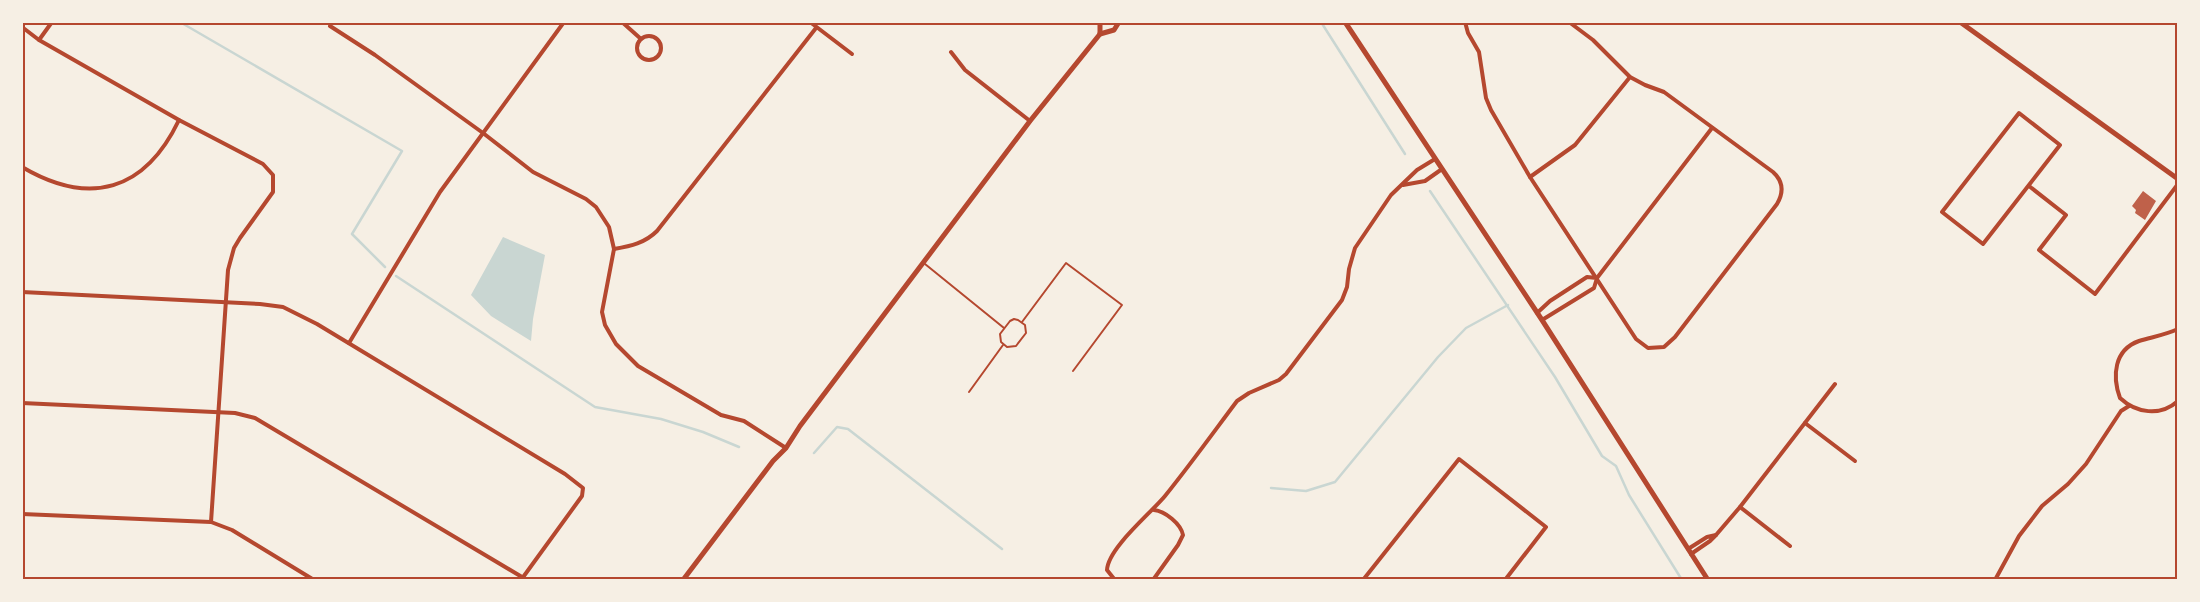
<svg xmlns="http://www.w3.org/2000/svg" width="2200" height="602" font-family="'Golos Text',sans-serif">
<rect width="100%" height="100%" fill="#f6efe4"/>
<polygon fill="#c9d6d2" points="503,237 545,255 533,319 531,341 491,316 471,295"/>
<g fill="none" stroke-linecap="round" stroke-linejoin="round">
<g stroke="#c9d6d2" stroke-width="2.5">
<polyline points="180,22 402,151 352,234 385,267"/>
<polyline points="1321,22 1405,154"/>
<polyline points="1430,191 1555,377 1602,456 1616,466 1629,495 1682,580"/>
<polyline points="396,276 595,407 661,419 703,432 739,447"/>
<polyline points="814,453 837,427 848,429 1002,549"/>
<polyline points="1271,488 1306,491 1335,482 1438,357 1466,328 1508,305"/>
</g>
</g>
<polygon fill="#bf614a" points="2143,191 2156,201 2145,220 2135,213 2136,210 2132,206"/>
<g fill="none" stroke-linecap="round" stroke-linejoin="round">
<g stroke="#b5482f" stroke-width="2">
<polyline points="925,264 1004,328"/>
<polygon points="1014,319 1018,320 1025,325 1026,333 1016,346 1007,347 1001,342 1000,334 1010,321"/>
<polyline points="1022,322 1066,263 1122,305 1073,371"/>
<polyline points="969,392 1003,345"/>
</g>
<g stroke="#b5482f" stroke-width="4">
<polyline points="622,22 641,39"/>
<polyline points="810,22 852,54"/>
<path d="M1465 22 1468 33 1479 52 1486 98 1491 110 1530 177 1636 339 1648 348 1664 347 1675 337 1777 204C1784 192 1783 181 1773 172L1664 92 1645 85 1630 77 1593 40 1569 22"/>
<polyline points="330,26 375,55 483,133 533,172 586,199 596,207 609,227 614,249 602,312 605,325 616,344 638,366 721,415 744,421 786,448"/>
<polyline points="22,27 39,40 179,120 263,164 273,175 273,192 240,238 234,248 228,270 211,522"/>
<circle cx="649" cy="48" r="12"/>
<polyline points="39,40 52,22"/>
<polyline points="951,52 965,70 1030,121"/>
<polygon points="2019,113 2060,145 1983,244 1942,212"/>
<path d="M22 167C90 207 145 191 179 120"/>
<polyline points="1530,177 1575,145 1630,77"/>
<polyline points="1403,185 1425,181 1442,169"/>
<polyline points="2029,186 2066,215 2039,250 2095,294 2178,184"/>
<path d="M614 249C631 246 645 243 657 231L816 28"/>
<polyline points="1597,278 1712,128"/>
<polyline points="22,292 260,304 283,307 317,324 565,474 583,488 582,496 521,580"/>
<polyline points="1537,313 1550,301 1587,277 1597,278 1594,288 1542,320"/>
<path d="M2178 329C2165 335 2152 337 2139 341 2114 350 2112 376 2120 398 2136 413 2160 417 2178 401"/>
<polyline points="349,343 440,192 564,22"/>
<polyline points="22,403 235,413 255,418 527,580"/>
<polyline points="1805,423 1855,461"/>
<polyline points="1740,507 1790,546"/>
<polyline points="22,514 211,522 232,530 314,580"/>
<polyline points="1716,535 1740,507 1835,384"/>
<polyline points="1688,549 1707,537 1716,535 1710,541 1691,554"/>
<path d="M1115 580 1107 570C1108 548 1151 513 1165 496 1190 465 1213 433 1237 401L1249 393 1279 380 1286 374 1342 300 1347 287 1349 269 1355 248 1391 195 1417 170 1435 159"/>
<path d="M1153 580 1178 545 1183 535C1181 524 1165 511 1154 510"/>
<polyline points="1363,580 1459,459 1546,527 1505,580"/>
<polyline points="1995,580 2019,536 2042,506 2068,484 2086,464 2121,411 2129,406"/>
</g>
<g stroke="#b5482f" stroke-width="5">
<polyline points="1345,22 1542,320 1708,580"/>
<polyline points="1960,22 2178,179"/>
<polyline points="1100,34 1114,30 1119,22"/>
<polyline points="683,580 773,461 786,448 800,426 1030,121 1100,34 1100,22"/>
</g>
</g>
<rect width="2200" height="602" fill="none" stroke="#f6efe4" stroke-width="48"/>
<rect x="24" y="24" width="2152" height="554" fill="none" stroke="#b5482f" stroke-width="2"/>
</svg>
